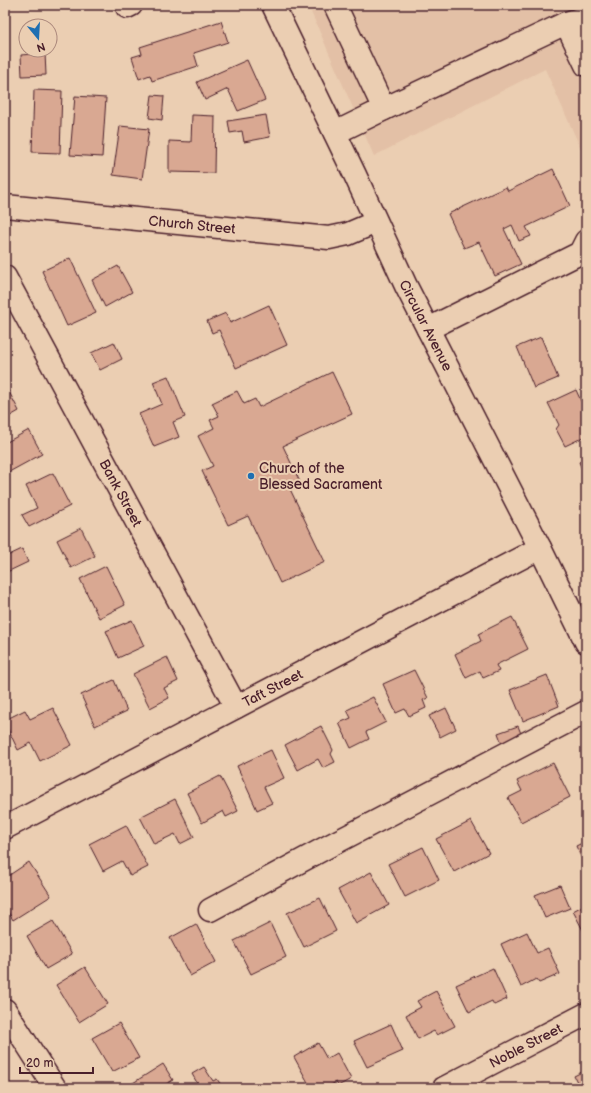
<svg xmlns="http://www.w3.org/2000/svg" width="591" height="1093" font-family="'Balsamiq Sans',sans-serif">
<rect width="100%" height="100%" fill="#ebceb2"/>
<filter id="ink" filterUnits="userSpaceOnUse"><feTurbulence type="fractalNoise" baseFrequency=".025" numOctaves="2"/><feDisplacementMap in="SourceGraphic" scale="8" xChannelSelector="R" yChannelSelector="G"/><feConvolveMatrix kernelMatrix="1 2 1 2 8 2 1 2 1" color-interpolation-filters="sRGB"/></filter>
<g filter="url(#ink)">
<polygon fill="#e3c0a6" points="308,5 586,5 586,160 545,69 374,156"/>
<g fill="#d9a892" stroke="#4a1f2b">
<polygon points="221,21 228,42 194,53 198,66 152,81 150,75 139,79 132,57 142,54 140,47"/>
<polygon points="45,53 46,75 22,76 21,55"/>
<polygon points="247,60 265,100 238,111 228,89 205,100 197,82"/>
<polygon points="34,90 62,91 60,153 32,152"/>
<polygon points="152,95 164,96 162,120 149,118"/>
<polygon points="75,96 106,98 102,157 70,155"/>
<polygon points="192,115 215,116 214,173 169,172 169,141 191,142"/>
<polygon points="266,115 270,137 244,142 242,131 230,133 228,121"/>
<polygon points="120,126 149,129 142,179 113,175"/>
<polygon points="553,169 570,206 526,227 531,236 519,241 512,225 504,229 521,264 495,276 479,242 464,248 448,214 506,187 508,191"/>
<polygon points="70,258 96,313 67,326 42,271"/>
<polygon points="118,266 132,292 105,307 92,280"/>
<polygon points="269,305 287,345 236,368 219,330 212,333 207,321 226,313 230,323"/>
<polygon points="541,337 558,378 534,388 517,347"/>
<polygon points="114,342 122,359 100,370 91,353"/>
<polygon points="332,372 352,414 283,446 300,482 289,487 325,562 280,583 248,516 228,525 202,471 213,466 198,436 214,428 210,420 219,416 212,403 237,391 244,404 255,399 259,407"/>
<polygon points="168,376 185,417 173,422 179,437 154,447 139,414 162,404 153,382"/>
<polygon points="5,384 19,411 5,419"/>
<polygon points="576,390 586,412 586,436 565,446 556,429 559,425 548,403"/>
<polygon points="29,430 42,454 9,472 5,465 5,443"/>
<polygon points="586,459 586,479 579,462"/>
<polygon points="53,473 70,506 29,527 22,515 37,508 26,486"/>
<polygon points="81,528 95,556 71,568 57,540"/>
<polygon points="22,549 28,562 7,572 5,567 5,557"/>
<polygon points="106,566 125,605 99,618 80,579"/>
<polygon points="512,617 528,649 496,665 499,671 483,678 480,671 466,678 455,654 481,641 478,634"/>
<polygon points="132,620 144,646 118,658 106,631"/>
<polygon points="167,657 178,681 164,688 169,698 150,708 133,674"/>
<polygon points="414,670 428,698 423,700 426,708 409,716 405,709 396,713 383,684"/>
<polygon points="547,675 559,706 523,721 510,690"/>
<polygon points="114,680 127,711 95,726 81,695"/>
<polygon points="373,697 386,722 366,732 369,739 351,748 339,723 351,718 347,710"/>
<polygon points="53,708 72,745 40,761 31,743 18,750 5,723 5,720 25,710 30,719"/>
<polygon points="446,708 456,729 440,737 429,716"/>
<polygon points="321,726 333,750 331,754 335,762 323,768 318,759 298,770 285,745"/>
<polygon points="518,726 522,736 502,744 498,733"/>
<polygon points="271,750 284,778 264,787 272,803 257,810 237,766"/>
<polygon points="553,763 570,797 521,822 508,798 522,791 517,781"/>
<polygon points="220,776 238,811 226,817 223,811 202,823 187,793"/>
<polygon points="175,799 194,837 180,844 175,834 154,844 140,817"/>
<polygon points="471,821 489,853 454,872 436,839"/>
<polygon points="126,825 148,867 130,876 122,861 103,871 89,844"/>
<polygon points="586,841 586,868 576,846"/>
<polygon points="423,847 439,880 405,897 388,864"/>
<polygon points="29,862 51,896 13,920 5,907 5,878"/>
<polygon points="371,872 389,905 356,923 338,890"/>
<polygon points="560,885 570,908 545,918 535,895"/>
<polygon points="320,898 336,931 304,947 287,913"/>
<polygon points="586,904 586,936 573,911"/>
<polygon points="53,921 72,954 46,969 27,936"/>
<polygon points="270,923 286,957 251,974 234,941"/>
<polygon points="196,924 216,962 190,976 170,938"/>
<polygon points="527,932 537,953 548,948 560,974 539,983 536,979 521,987 501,944"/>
<polygon points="85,967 108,1004 79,1022 56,985"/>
<polygon points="493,968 507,999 494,1005 492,1001 469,1012 456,985"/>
<polygon points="436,991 455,1026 437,1035 434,1031 418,1039 406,1015 421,1007 417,1001"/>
<polygon points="119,1023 139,1058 112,1072 92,1038"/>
<polygon points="391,1024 403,1051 367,1067 354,1041"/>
<polygon points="318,1043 327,1059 337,1053 351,1079 338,1086 336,1082 326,1088 311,1088 294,1057"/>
<polygon points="163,1064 173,1080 161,1087 162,1088 125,1088"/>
<polygon points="204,1067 213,1081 217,1079 221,1085 216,1088 200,1088 192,1074"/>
<polygon points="586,1070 586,1088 580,1088 574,1076"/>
</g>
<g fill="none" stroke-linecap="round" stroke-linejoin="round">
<defs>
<g id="minor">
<polyline points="335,5 384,109"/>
<polyline points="127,7 131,5"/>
<polyline points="566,23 586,65"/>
<polyline points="335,133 384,109 566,23 586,17"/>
<path id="s1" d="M5 206 329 238 348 234 376 222"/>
<path id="s2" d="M5 277 236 707"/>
<polyline points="428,329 580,253 586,241"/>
<path id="s3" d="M5 828 540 548"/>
<polyline points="210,910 329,846 586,712"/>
<polyline points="5,1010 55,1088"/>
<path id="s4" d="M444 1088 586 1014"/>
</g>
<g id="major">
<path id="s5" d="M273 5 355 175 406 286 540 548 586 642"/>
</g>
</defs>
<use href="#minor" stroke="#4a1f2b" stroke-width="25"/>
<use href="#major" stroke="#4a1f2b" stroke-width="25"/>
<use href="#minor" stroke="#ebceb2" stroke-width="22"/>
<use href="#major" stroke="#ebceb2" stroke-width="22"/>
</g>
</g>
<circle fill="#1f6fb2" stroke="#ebceb2" stroke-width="1.5" cx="251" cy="476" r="4"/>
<g text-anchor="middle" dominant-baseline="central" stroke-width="4" stroke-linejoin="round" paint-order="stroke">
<g font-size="14" fill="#4a1f2b" stroke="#ebceb2">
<text stroke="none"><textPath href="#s1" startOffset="188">Church Street</textPath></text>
<text stroke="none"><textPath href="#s5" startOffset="355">Circular Avenue</textPath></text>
<text stroke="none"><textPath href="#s2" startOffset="245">Bank Street</textPath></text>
<text stroke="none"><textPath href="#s3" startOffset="302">Taft Street</textPath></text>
<text stroke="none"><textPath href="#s4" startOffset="92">Noble Street</textPath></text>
</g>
<g font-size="14" fill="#4a1f2b" stroke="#ebceb2" text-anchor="start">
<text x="259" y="468">Church of the<tspan x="259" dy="16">Blessed Sacrament</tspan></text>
</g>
</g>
<rect width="591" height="1093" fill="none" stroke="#ebceb2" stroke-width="20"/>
<rect x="10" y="10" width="571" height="1073" fill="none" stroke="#4a1f2b" stroke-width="1.5" filter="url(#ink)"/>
<g transform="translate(38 38) rotate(162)"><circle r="19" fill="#ebceb2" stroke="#ab887c"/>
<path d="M0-3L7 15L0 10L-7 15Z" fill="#1f6fb2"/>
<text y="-6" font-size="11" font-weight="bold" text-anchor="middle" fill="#4a1f2b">N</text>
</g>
<path d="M20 1067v6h73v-6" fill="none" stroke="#4a1f2b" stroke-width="2"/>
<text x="26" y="1067" font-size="12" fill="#4a1f2b" stroke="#ebceb2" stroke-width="3" paint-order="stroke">20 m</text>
</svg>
